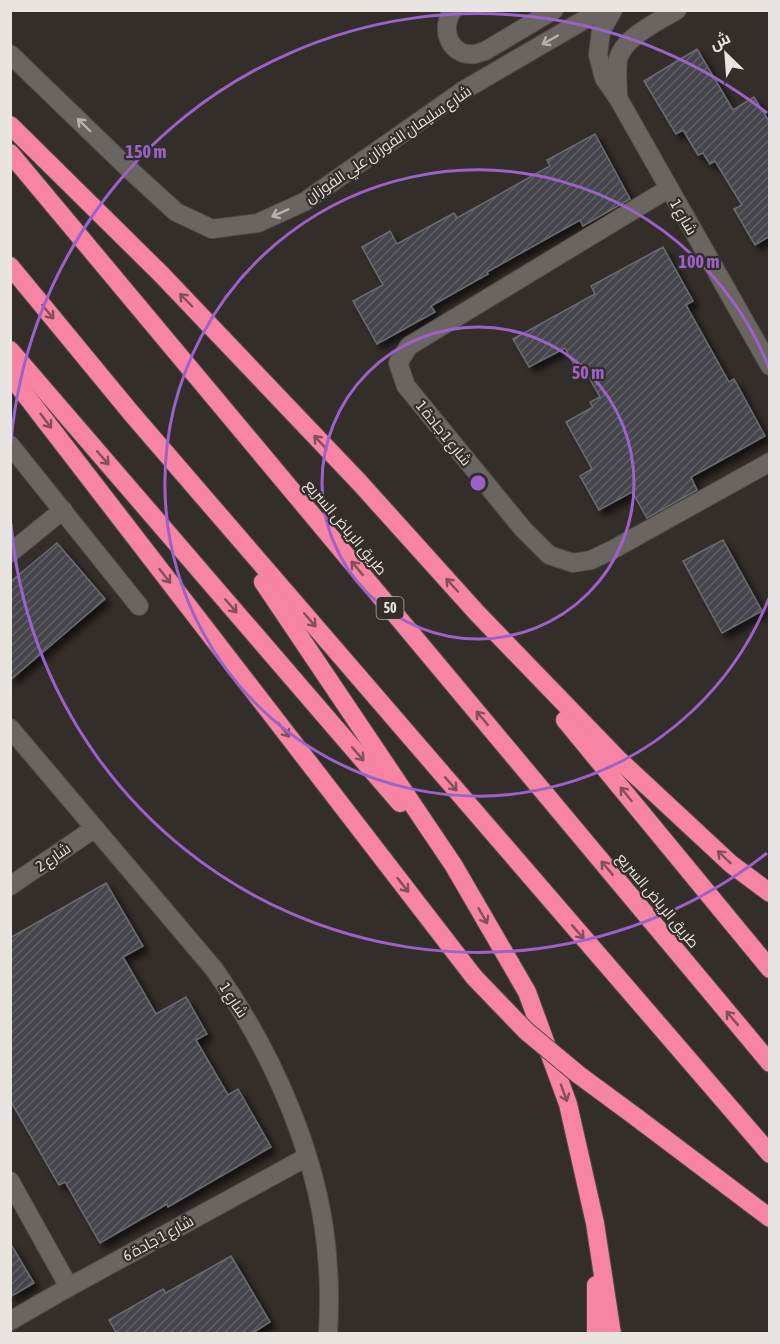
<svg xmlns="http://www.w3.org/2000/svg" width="780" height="1344" font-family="'Asap Condensed',Cairo,sans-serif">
<defs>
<pattern id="building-hatch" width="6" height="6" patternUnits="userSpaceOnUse" patternTransform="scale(1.5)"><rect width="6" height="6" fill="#44454b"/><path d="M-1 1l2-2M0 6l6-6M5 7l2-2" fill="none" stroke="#5f6065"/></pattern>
<filter id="shadow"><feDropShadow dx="5.5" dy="5.5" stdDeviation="3" flood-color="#0009"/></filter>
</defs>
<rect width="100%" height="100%" fill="#342e2b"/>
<g fill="url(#building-hatch)" stroke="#6b6c72" stroke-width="1.5" filter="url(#shadow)">
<polygon points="697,49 733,110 754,97 770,123 770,236 755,245 734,209 742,205 715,161 710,164 703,153 698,155 683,130 676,134 644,81"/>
<polygon points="595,134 630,199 583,226 580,220 487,272 488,274 431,306 435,312 377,344 353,301 383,285 362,247 390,231 397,244 454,213 457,218 550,166 547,160"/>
<polygon points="663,247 693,301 686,305 729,382 734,379 765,436 691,477 697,490 647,518 632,492 599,510 580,476 592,469 566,422 593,407 590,402 600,397 584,369 578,372 565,348 529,367 513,339 595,294 591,286"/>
<polygon points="723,540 762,611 722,633 683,561"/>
<polygon points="57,543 105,599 10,680 10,582"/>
<polygon points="106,883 143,946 123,957 156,1014 186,997 207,1034 196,1040 228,1095 238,1089 271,1147 168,1207 167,1204 100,1243 65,1182 59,1185 10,1100 10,938"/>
<polygon points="10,1243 34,1283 10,1297"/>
<polygon points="231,1256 270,1322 251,1334 117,1334 109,1320 163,1289 166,1293"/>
</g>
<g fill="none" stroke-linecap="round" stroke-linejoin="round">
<defs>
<g id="minor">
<path d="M453 10C439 29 450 57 475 54 479 53 482 52 485 51L554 10"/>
<polyline points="613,10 601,31 598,55 604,78 618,98 770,366"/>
<polyline points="10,54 130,170 176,212 212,229 258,223 304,202 464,90 601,10"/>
<path d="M618 98C618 86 616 72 618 60 622 38 659 21 677 10"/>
<polyline points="668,189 409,346 398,363 406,386 523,529 549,555 573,563 591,560 612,550 770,462"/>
<polyline points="10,445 139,606"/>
<polyline points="10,553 63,510"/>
<path d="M10 728 214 969C274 1054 323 1164 328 1269 330 1291 329 1312 328 1334"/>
<polyline points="10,886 95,828"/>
<polyline points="10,1181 69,1287"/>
<polyline points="10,1321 69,1287 307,1157"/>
</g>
<g id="highway">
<polyline points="10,125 161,274 359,482 477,613 618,759 731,864 770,893"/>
<polyline points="10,153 770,1063"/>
<polyline points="10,266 132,414 770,1154"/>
<polyline points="10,350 400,803"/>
<polyline points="10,375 474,977"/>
<polyline points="263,582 454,866 527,992 568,1104 595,1223 612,1334"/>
<polyline points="565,720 770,969"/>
<polyline points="636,1117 770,1218"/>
<polyline points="596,1285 596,1334"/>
</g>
</defs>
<use href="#minor" stroke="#504c49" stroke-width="20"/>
<use href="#highway" stroke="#504c49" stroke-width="20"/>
<use href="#minor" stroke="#6b6561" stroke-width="18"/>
<use href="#highway" stroke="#f784a3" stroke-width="18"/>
<defs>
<polyline id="highway-bridge" points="474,977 526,1031 579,1075 636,1117"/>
</defs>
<use href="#highway-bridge" stroke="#504c49" stroke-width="20" stroke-linecap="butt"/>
<use href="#highway-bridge" stroke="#f784a3" stroke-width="18"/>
</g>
<defs><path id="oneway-shaft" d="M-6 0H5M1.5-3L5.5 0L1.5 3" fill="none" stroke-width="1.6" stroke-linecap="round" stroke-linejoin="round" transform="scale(1.5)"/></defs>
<g stroke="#b5b1ae">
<use href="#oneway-shaft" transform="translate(550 40) rotate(150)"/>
<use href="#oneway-shaft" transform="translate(84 125) rotate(-136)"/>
<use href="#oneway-shaft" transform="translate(280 213) rotate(156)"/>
</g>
<g stroke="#82505b">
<use href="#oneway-shaft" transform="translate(186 300) rotate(-134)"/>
<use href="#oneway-shaft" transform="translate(48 312) rotate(51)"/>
<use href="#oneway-shaft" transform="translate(46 421) rotate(53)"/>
<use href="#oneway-shaft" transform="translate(320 442) rotate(-133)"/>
<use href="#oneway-shaft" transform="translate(103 458) rotate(49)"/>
<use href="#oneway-shaft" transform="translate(357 568) rotate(-130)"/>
<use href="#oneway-shaft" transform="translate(165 576) rotate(52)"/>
<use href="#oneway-shaft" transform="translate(452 585) rotate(-132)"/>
<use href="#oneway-shaft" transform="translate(231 606) rotate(49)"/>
<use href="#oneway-shaft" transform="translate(310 620) rotate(49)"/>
<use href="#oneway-shaft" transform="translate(482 718) rotate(-130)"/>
<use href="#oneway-shaft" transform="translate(284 730) rotate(52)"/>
<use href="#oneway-shaft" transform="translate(358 754) rotate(49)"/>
<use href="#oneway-shaft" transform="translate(451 784) rotate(49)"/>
<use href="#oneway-shaft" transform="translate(626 794) rotate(-129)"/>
<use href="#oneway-shaft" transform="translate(724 857) rotate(-137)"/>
<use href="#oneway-shaft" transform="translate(607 868) rotate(-130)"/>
<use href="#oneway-shaft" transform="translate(403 885) rotate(52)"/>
<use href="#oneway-shaft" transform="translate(483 916) rotate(60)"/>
<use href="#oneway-shaft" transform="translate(578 932) rotate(49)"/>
<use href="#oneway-shaft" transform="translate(732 1018) rotate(-130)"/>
<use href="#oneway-shaft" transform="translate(564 1093) rotate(70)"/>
</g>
<g fill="none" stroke="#9b63c9" stroke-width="3">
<circle cx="478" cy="483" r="156"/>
<path d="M769 598A313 313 0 1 1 769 368"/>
<path d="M767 853A469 469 0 0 1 11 524M11 442A469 469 0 0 1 767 113"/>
</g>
<g text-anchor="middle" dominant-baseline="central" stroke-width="4.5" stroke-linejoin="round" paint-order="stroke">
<rect fill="#342e2b" stroke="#b1adaa" stroke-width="1.5" x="376.5" y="597" width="27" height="22" rx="4.5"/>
<g font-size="14" font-weight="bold" fill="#e7e4e1">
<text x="390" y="608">50</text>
</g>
<g font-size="15" fill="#e7e4e1" stroke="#342e2b">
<text transform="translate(388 144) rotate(-34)">شارع سليمان الفوزان علي الفوزان</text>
<text transform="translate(684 217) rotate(60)">شارع 1</text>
<text transform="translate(444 433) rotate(51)">شارع 1 جادة 1</text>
<text transform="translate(346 527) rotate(50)">طريق الرياض السريع</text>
<text transform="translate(53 857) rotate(-34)">شارع 2</text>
<text transform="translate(658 900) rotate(50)">طريق الرياض السريع</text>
<text transform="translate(234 1000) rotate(57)">شارع 1</text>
<text transform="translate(158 1238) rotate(-29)">شارع 1 جادة 6</text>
</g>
</g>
<circle cx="478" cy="483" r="9" fill="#9b63c9" stroke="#342e2b" stroke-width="3"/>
<g font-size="18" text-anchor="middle" font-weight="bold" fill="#9b63c9" stroke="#342e2b" stroke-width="4.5" stroke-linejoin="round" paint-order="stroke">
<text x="146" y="158">150 m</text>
<text x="699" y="268">100 m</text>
<text x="588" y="379">50 m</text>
</g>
<rect width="780" height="1344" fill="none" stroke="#e7e4e1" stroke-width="24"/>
<g transform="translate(726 54) rotate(335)" stroke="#342e2b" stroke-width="4.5" paint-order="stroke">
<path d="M0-4.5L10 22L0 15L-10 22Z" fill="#e7e4e1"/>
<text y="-9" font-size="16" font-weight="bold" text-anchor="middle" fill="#e7e4e1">ش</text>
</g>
</svg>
